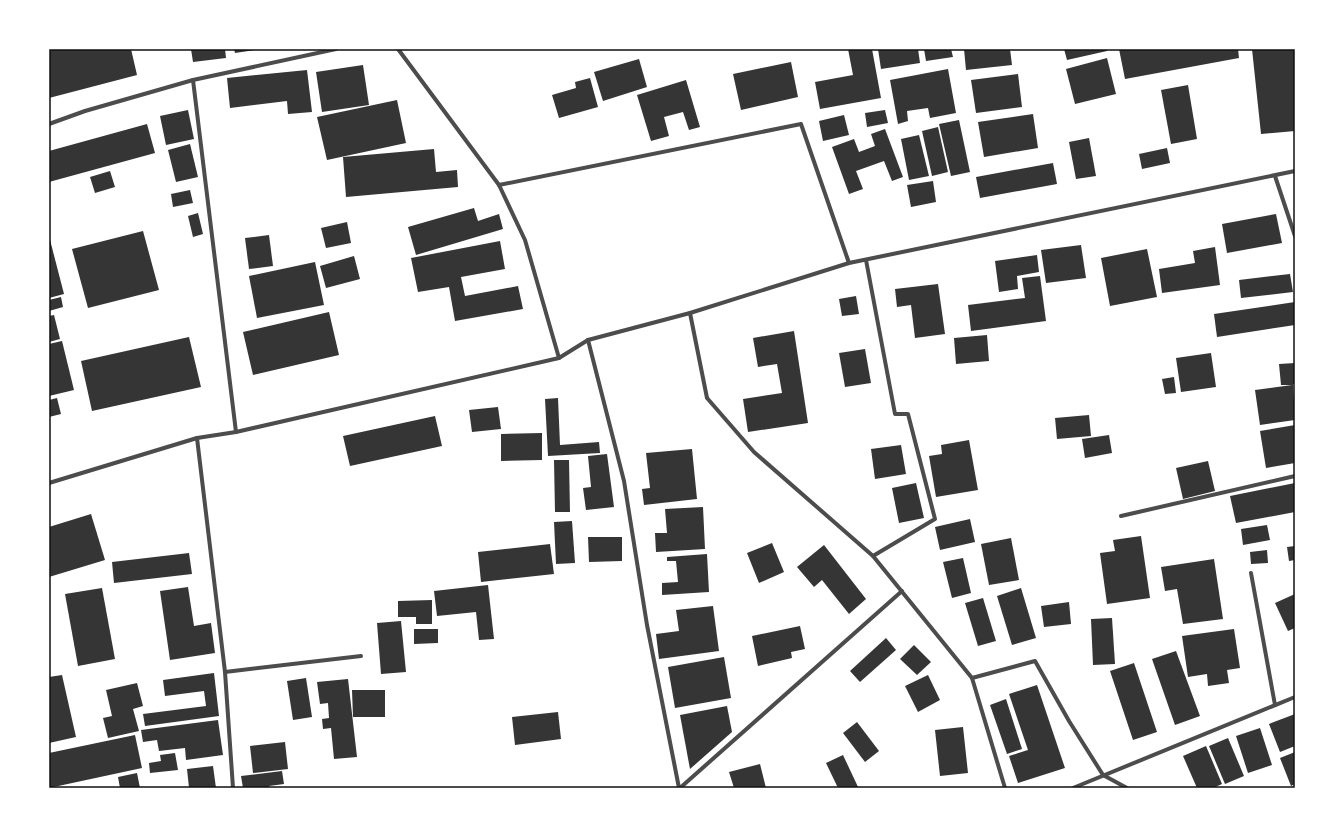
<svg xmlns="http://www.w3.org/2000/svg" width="1344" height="837" font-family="'Noto Serif',serif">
<rect width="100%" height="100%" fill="#fff"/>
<g fill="#353535">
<polygon points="55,49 131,49 137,75 49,98 49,51"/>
<polygon points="191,49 225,49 226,58 193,62"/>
<polygon points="234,49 255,49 255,50 235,53"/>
<polygon points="848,49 872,49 881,98 820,109 815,82 853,75"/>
<polygon points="878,49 918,49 920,63 881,69"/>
<polygon points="924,49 951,49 953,57 926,61"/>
<polygon points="964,49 1010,49 1012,65 966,70"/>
<polygon points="1064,49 1107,49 1107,51 1067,60"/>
<polygon points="1119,49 1238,49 1239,58 1125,79"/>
<polygon points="1252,49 1295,49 1295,131 1261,134"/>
<polygon points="1107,58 1116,94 1075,104 1066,69"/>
<polygon points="639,59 647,87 603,101 594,72"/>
<polygon points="791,62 798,97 741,110 733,74"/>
<polygon points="363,65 369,105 322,112 316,72"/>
<polygon points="948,69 956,113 930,118 928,108 907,111 908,121 898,124 890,80"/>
<polygon points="307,70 312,112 288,114 287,101 230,108 227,78"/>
<polygon points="1018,74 1022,107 976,113 971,80"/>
<polygon points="590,78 598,107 559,118 552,95 576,88 575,82"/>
<polygon points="686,80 700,127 689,130 683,112 664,117 669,136 651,141 637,95"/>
<polygon points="1188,85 1197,139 1171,144 1161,90"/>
<polygon points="397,100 406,143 327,160 317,117"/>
<polygon points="188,110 194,139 166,145 160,116"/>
<polygon points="885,110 888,123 867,127 865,113"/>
<polygon points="1033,114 1038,148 984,157 978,122"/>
<polygon points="844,115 849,135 823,141 819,121"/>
<polygon points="959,120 970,172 951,176 939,124"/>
<polygon points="147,124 155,153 49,182 49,151"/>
<polygon points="938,127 948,172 932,176 922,131"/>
<polygon points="885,129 903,177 892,181 884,161 856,171 863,189 849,194 832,147 854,139 859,152 875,146 871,134"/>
<polygon points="919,135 929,176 909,180 901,139"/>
<polygon points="1089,138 1096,176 1076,179 1069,142"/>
<polygon points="190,144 198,177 176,182 168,150"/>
<polygon points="1167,148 1170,163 1142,169 1139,154"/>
<polygon points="434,149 436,172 457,170 458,187 346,197 343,157"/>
<polygon points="1053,163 1057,184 980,198 976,177"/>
<polygon points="110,171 115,187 95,193 90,177"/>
<polygon points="933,181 936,202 911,207 907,185"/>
<polygon points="190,190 193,203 173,207 171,194"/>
<polygon points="474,208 478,221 499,214 503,229 416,255 408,227"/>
<polygon points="198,213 203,234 193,237 188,216"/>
<polygon points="1276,214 1282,243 1227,253 1222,224"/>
<polygon points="347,222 351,243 326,248 321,228"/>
<polygon points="143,231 159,290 88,308 72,249"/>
<polygon points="269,235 273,266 249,269 245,238"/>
<polygon points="49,236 64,294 49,298"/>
<polygon points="500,241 505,269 461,277 465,296 518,286 523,309 455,321 449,287 418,292 411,258"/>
<polygon points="1081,245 1086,278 1046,283 1041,250"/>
<polygon points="1215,247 1220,285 1162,293 1159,269 1195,263 1193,251"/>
<polygon points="1147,249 1157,297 1110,306 1101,258"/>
<polygon points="1037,255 1039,272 1017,276 1018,289 999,292 995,261"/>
<polygon points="354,256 360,279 326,288 320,266"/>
<polygon points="315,262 324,305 257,318 249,276"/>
<polygon points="1290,274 1293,292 1241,298 1239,280"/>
<polygon points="1040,276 1046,321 971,331 968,305 1025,298 1022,278"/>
<polygon points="938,284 945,334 915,338 911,305 897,307 895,289"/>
<polygon points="856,296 859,314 842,316 839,299"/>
<polygon points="61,297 63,307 49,311 49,300"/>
<polygon points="1295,302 1295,325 1217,337 1214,314"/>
<polygon points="329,312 339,355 253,375 243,332"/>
<polygon points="54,315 60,339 49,342 49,316"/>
<polygon points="794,331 808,423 748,432 743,399 782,393 777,364 758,367 753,338"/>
<polygon points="987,335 989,361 956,364 954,338"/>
<polygon points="189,337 201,387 92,411 81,361"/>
<polygon points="62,341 74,390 49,396 49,344"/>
<polygon points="865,349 871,383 845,387 839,353"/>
<polygon points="1211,353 1216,387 1181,392 1176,358"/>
<polygon points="1295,363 1295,384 1293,384 1295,420 1260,425 1255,390 1292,385 1281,385 1279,364"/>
<polygon points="1174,377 1176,393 1165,394 1162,379"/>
<polygon points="57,398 61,414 49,417 49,400"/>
<polygon points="558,398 560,445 599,442 600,453 548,456 545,399"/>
<polygon points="498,407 501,429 472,432 469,410"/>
<polygon points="1089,415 1091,436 1057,439 1055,418"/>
<polygon points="435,416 442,446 350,466 343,436"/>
<polygon points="1295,425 1295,463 1266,468 1260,431"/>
<polygon points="542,433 542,460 501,461 501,434"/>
<polygon points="1109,435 1112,453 1085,458 1082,439"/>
<polygon points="969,440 978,490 936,497 929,456 942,454 941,445"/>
<polygon points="901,445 906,474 875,479 871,449"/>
<polygon points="692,449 697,499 644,505 642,489 650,488 646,453"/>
<polygon points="607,454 614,507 586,510 583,488 591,487 588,456"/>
<polygon points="554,460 569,460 570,512 555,512"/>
<polygon points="1208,461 1215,491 1183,499 1176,468"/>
<polygon points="916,483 924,518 899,523 892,488"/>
<polygon points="1295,483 1295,512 1236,523 1230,496"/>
<polygon points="703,507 705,549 656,552 655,533 667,533 665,509"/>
<polygon points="91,514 105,560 49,577 49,527"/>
<polygon points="970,519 975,542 940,550 935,527"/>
<polygon points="572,521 575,563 556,564 554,522"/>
<polygon points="1267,525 1270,540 1243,545 1241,529"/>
<polygon points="1141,536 1150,598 1107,604 1100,553 1115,551 1113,540"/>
<polygon points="588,537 622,537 622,561 589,562"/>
<polygon points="1011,538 1019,580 989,585 981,544"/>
<polygon points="772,543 784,572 759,583 747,553"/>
<polygon points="550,544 554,574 481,582 478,552"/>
<polygon points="824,545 866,599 849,614 822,580 814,587 797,567"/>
<polygon points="1295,546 1295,560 1289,561 1287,547"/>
<polygon points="1267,550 1268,563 1251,564 1250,552"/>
<polygon points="189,553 192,574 114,583 112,562"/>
<polygon points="707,554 709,592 662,595 662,583 678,582 676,561 667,561 667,557"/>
<polygon points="963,558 971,593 952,598 943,562"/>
<polygon points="1214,559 1223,619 1183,624 1177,589 1165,591 1161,567"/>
<polygon points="488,585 494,639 479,640 476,612 437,616 434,591"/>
<polygon points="188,587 194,626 211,623 215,653 170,660 160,591"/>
<polygon points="102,588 115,659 78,666 65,594"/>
<polygon points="1021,588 1036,638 1012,645 997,596"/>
<polygon points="1295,594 1295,628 1288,631 1275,603"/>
<polygon points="983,598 996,641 978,646 965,603"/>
<polygon points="432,600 432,624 416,624 416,617 398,617 398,601"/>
<polygon points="1069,602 1071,624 1044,627 1041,606"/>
<polygon points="713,606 719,651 659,659 656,634 679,631 676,610"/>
<polygon points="1112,618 1115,664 1093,665 1091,619"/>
<polygon points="401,621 406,672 381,674 377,623"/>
<polygon points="800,626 805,649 791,652 792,658 758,666 752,636"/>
<polygon points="414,629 438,629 438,643 414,644"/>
<polygon points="1234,629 1240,668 1227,670 1229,683 1208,686 1207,674 1188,677 1182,636"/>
<polygon points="886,638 896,650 860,682 850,671"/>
<polygon points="914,645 931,662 917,675 900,659"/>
<polygon points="1176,651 1200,716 1175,725 1152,659"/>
<polygon points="724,657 731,698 675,708 668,667"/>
<polygon points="1134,663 1157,732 1133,740 1110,671"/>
<polygon points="214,673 219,716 145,726 143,714 206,706 204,691 165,696 163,680"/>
<polygon points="62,675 76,737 49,743 49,677"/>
<polygon points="928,675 940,700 918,712 905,686"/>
<polygon points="306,678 312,717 293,720 287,681"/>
<polygon points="348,679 357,757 334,759 331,728 323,729 322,719 329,718 328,703 320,704 317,682"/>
<polygon points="137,683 143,706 133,709 139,731 108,738 103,718 112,716 106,690"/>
<polygon points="1037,685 1065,768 1018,783 1009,756 1028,750 1009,694"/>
<polygon points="352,690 385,690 385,717 353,717"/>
<polygon points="1006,699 1022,749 1007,754 990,705"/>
<polygon points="727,706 732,732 690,769 680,715"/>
<polygon points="558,712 561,739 515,745 512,717"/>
<polygon points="1295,714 1295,746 1280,752 1269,724"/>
<polygon points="218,720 223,755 186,760 185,748 159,751 157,740 143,742 141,730"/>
<polygon points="857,722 879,751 865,762 843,733"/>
<polygon points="963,727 968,773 940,776 935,730"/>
<polygon points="1260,728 1272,765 1248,773 1236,736"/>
<polygon points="135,735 142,768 49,788 49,753"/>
<polygon points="1228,738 1244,776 1225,784 1209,746"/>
<polygon points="285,742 288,769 253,773 250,746"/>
<polygon points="1206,746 1222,784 1213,788 1197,788 1183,756"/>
<polygon points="1295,752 1295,784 1291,786 1280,758"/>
<polygon points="175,753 178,770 150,773 149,763 161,761 160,755"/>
<polygon points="843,755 858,787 855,788 838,788 826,763"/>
<polygon points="760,764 766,788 734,788 729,772"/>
<polygon points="213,766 216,788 189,788 187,769"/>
<polygon points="282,771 284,784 269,786 269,788 243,788 241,776"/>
<polygon points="137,773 140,788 120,788 118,777"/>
</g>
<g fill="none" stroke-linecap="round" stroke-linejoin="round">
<g stroke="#4c4c4c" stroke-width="4">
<polyline points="398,49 499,185 525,240 559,358"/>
<polyline points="193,80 236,432"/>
<polyline points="49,124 85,111 193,80 336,49"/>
<polyline points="1275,176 1295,236"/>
<polyline points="499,185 801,124 849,263"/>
<polyline points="866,260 895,414 908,414 935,519 873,556"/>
<polyline points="690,313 707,398 754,452 873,556 972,678 1035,661 1069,721 1103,775 1127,788"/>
<polyline points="588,340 624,481 647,625 679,788"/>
<polyline points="197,438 225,672 233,788"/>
<polyline points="49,483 197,438 236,432 559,358 588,340 690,313 849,263 1295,171"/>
<polyline points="1121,516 1295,476"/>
<polyline points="1251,573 1275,705"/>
<polyline points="225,672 361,656"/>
<polyline points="972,678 1005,788"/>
<polyline points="680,788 902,591"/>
<polyline points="1073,788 1295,697"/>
</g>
</g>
<rect width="1344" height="837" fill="none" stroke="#ffffff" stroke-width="100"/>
<rect x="50" y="50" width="1244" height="737" fill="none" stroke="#111" stroke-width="1.5"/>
</svg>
